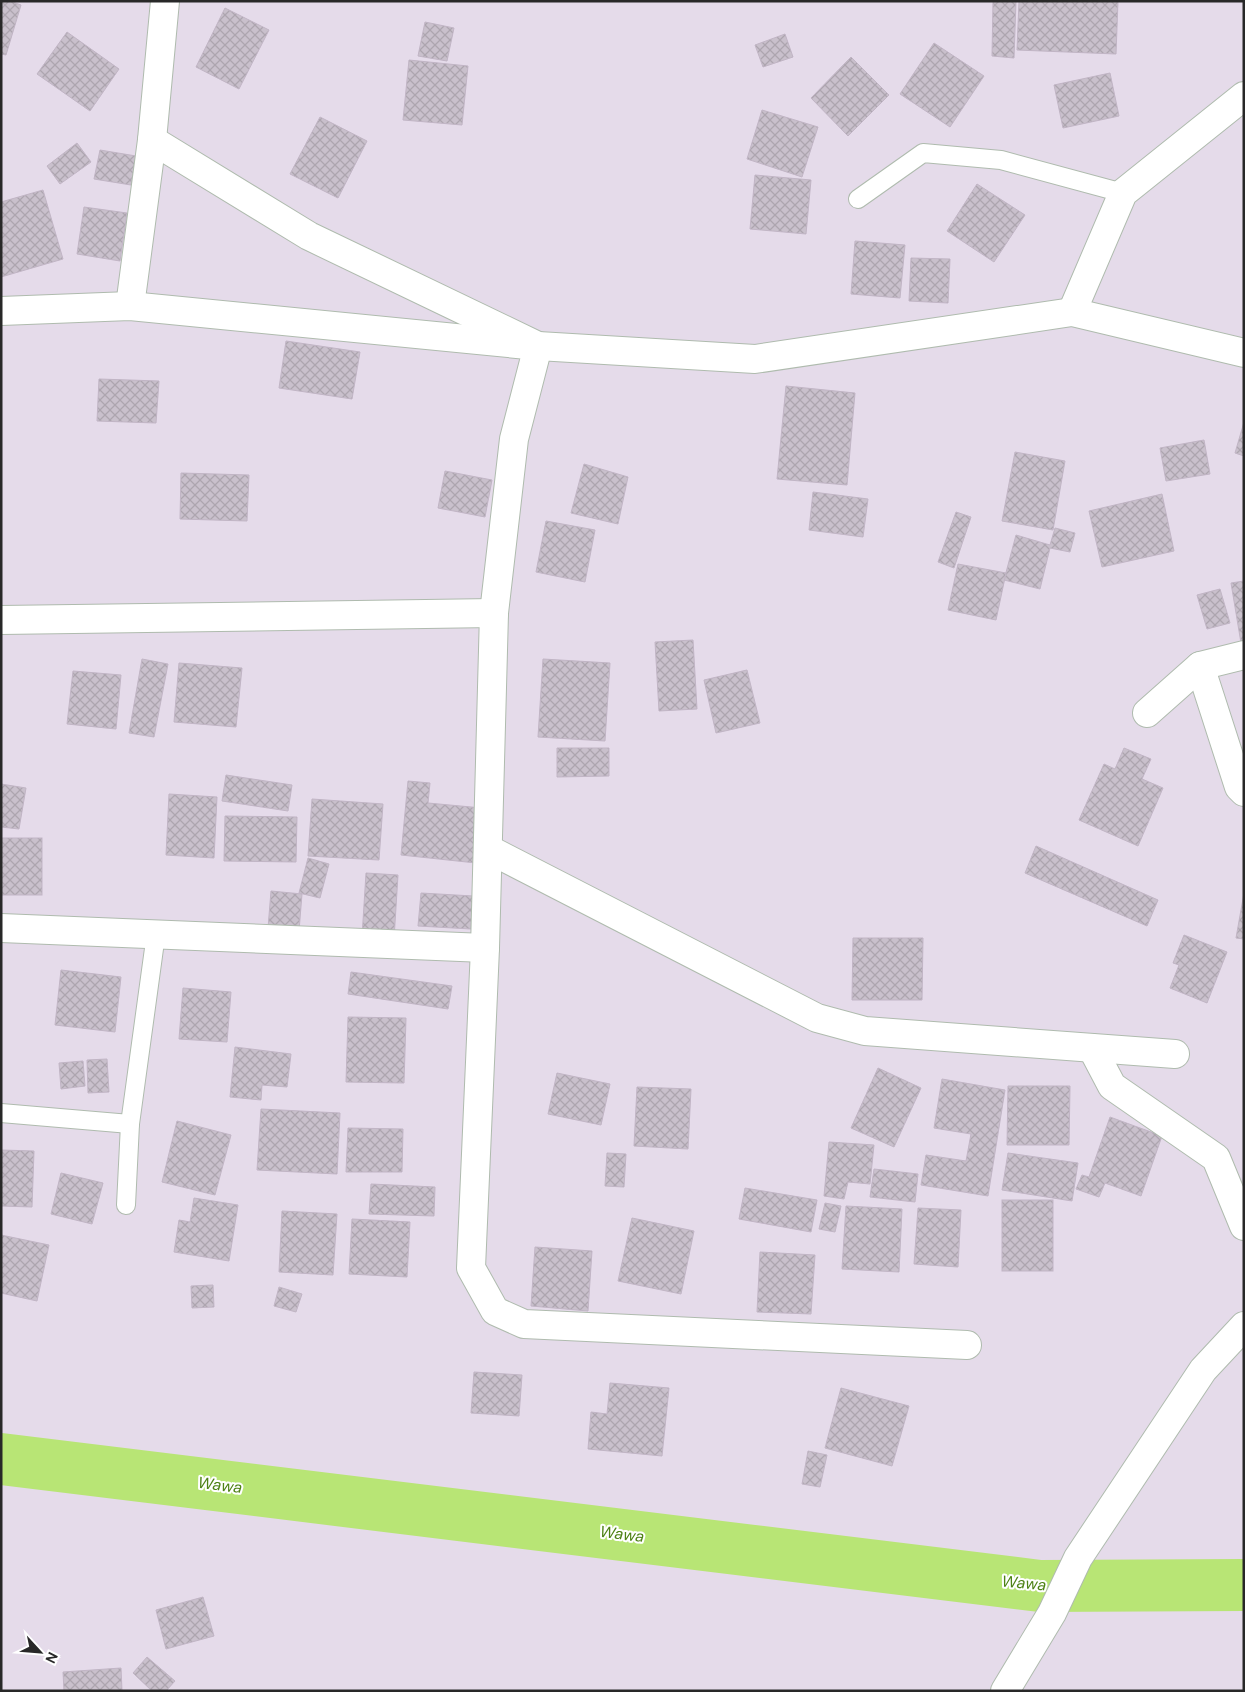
<svg xmlns="http://www.w3.org/2000/svg" width="1245" height="1692" font-family="'DM Sans',sans-serif">
<defs>
<pattern id="building-cross-hatch" width="8" height="8" patternUnits="userSpaceOnUse" patternTransform="scale(1.25)"><rect width="8" height="8" fill="#c9c0cc"/><path d="M0 0l8 8M0 8l8-8" fill="none" stroke="#ada5af"/></pattern>
</defs>
<rect width="100%" height="100%" fill="#e5dbea"/>
<g fill="none" stroke-linecap="round" stroke-linejoin="round">
<polyline stroke="#b8e575" stroke-width="52" points="1,1459 1040,1586 1244,1585"/>
</g>
<g fill="url(#building-cross-hatch)" stroke="#c1b5c5">
<polygon points="1,1 10,1 21,5 6,55 1,54"/>
<polygon points="993,1 1016,1 1014,58 992,56"/>
<polygon points="1019,1 1118,1 1116,54 1017,50"/>
<polygon points="225,8 269,30 239,89 196,67"/>
<polygon points="425,22 454,28 447,61 418,56"/>
<polygon points="67,32 119,69 90,111 37,74"/>
<polygon points="785,34 793,57 763,67 755,45"/>
<polygon points="934,43 984,76 950,127 900,94"/>
<polygon points="851,57 889,95 848,136 811,98"/>
<polygon points="409,60 468,66 462,125 403,120"/>
<polygon points="1110,73 1119,116 1063,128 1054,85"/>
<polygon points="762,110 818,127 802,177 747,159"/>
<polygon points="320,117 367,141 338,198 290,174"/>
<polygon points="77,143 91,162 60,184 47,166"/>
<polygon points="100,150 136,156 131,185 94,179"/>
<polygon points="755,175 811,180 806,234 750,229"/>
<polygon points="977,184 1025,215 994,262 947,231"/>
<polygon points="43,190 63,259 1,277 1,202"/>
<polygon points="84,207 127,213 120,261 77,254"/>
<polygon points="855,241 905,245 900,298 851,294"/>
<polygon points="911,258 950,259 948,303 909,301"/>
<polygon points="286,341 360,352 352,399 279,388"/>
<polygon points="99,379 159,381 156,423 97,421"/>
<polygon points="786,386 855,393 847,485 777,479"/>
<polygon points="1244,422 1244,456 1235,453"/>
<polygon points="1204,440 1210,474 1166,481 1160,448"/>
<polygon points="1015,452 1065,461 1053,530 1002,521"/>
<polygon points="584,464 628,477 618,524 571,513"/>
<polygon points="445,471 492,480 485,517 438,508"/>
<polygon points="181,473 249,475 247,521 180,519"/>
<polygon points="813,492 868,499 863,537 809,530"/>
<polygon points="1162,494 1174,551 1102,567 1089,511"/>
<polygon points="956,512 971,517 954,568 938,562"/>
<polygon points="546,521 595,530 585,582 536,572"/>
<polygon points="1055,528 1075,533 1070,552 1050,548 1040,589 1004,580 1016,535 1050,545"/>
<polygon points="958,564 1006,573 996,620 948,610"/>
<polygon points="1244,581 1244,643 1241,643 1231,583"/>
<polygon points="1220,589 1230,623 1207,629 1197,595"/>
<polygon points="693,640 697,709 659,711 655,642"/>
<polygon points="142,659 168,664 154,737 129,733"/>
<polygon points="543,659 610,663 605,741 538,737"/>
<polygon points="179,663 242,668 236,727 174,722"/>
<polygon points="747,670 760,723 716,733 704,680"/>
<polygon points="73,671 121,675 116,729 67,724"/>
<polygon points="557,748 609,748 609,776 557,777"/>
<polygon points="1124,748 1151,759 1142,779 1163,788 1138,846 1079,820 1104,764 1115,769"/>
<polygon points="226,775 292,785 288,811 222,801"/>
<polygon points="408,781 430,783 428,803 482,808 476,863 401,855"/>
<polygon points="1,784 26,788 19,829 1,827"/>
<polygon points="169,794 217,797 214,858 166,855"/>
<polygon points="312,799 383,804 379,860 308,856"/>
<polygon points="225,816 297,817 296,862 224,861"/>
<rect x="1" y="838" width="41" height="57"/>
<polygon points="1036,846 1158,900 1147,926 1025,873"/>
<polygon points="308,858 329,864 320,898 299,893"/>
<polygon points="366,873 398,875 394,939 362,937"/>
<polygon points="271,891 302,894 299,931 268,928"/>
<polygon points="421,893 473,896 471,929 418,926"/>
<polygon points="1244,893 1244,939 1236,938"/>
<polygon points="1184,935 1227,952 1207,1003 1170,988 1179,965 1173,963"/>
<polygon points="853,938 923,938 922,1000 852,1000"/>
<polygon points="61,970 121,977 115,1032 55,1025"/>
<polygon points="351,972 452,986 448,1009 348,994"/>
<polygon points="183,988 231,992 227,1042 179,1039"/>
<polygon points="348,1017 406,1018 404,1083 346,1082"/>
<polygon points="235,1047 291,1054 287,1087 262,1085 261,1100 230,1097"/>
<polygon points="107,1059 109,1092 88,1093 87,1060"/>
<polygon points="83,1061 85,1086 61,1089 59,1063"/>
<polygon points="878,1068 921,1088 894,1147 851,1128"/>
<polygon points="557,1073 610,1084 601,1125 548,1114"/>
<polygon points="942,1079 1005,1090 988,1196 921,1185 926,1155 966,1161 971,1134 934,1128"/>
<polygon points="1008,1086 1070,1086 1069,1145 1007,1145"/>
<polygon points="637,1087 691,1089 688,1149 634,1146"/>
<polygon points="261,1109 340,1113 337,1174 257,1170"/>
<polygon points="1110,1117 1162,1136 1141,1196 1105,1183 1099,1197 1076,1189 1082,1175 1089,1177"/>
<polygon points="177,1121 231,1135 215,1195 162,1182"/>
<polygon points="348,1128 403,1129 402,1172 346,1172"/>
<polygon points="829,1142 874,1145 870,1184 848,1182 844,1199 824,1196"/>
<polygon points="1,1150 34,1151 32,1207 1,1206"/>
<polygon points="607,1153 626,1154 624,1187 605,1186"/>
<polygon points="1008,1153 1078,1163 1072,1201 1002,1190"/>
<polygon points="874,1169 918,1174 915,1202 870,1197"/>
<polygon points="61,1173 103,1183 92,1224 51,1214"/>
<polygon points="371,1184 435,1187 434,1216 369,1214"/>
<polygon points="745,1188 817,1200 811,1232 739,1219"/>
<polygon points="194,1198 238,1205 229,1261 174,1252 179,1220 190,1222"/>
<rect x="1002" y="1200" width="51" height="71"/>
<polygon points="825,1203 841,1206 835,1232 819,1229"/>
<polygon points="846,1206 902,1209 899,1272 842,1269"/>
<polygon points="918,1208 961,1210 958,1267 914,1264"/>
<polygon points="282,1211 337,1214 333,1275 279,1272"/>
<polygon points="632,1218 694,1231 681,1294 618,1281"/>
<polygon points="352,1219 410,1222 407,1277 349,1274"/>
<polygon points="1,1235 49,1245 37,1301 1,1293"/>
<polygon points="535,1247 592,1251 588,1311 531,1306"/>
<polygon points="760,1252 815,1255 811,1314 757,1312"/>
<polygon points="213,1285 214,1307 192,1308 191,1286"/>
<polygon points="279,1287 302,1294 296,1312 274,1306"/>
<polygon points="474,1372 522,1375 519,1416 471,1413"/>
<polygon points="610,1383 669,1388 662,1456 588,1449 591,1412 607,1414"/>
<polygon points="841,1388 909,1406 892,1466 825,1448"/>
<polygon points="808,1451 827,1455 820,1487 802,1484"/>
<polygon points="203,1597 214,1636 166,1649 156,1610"/>
<polygon points="147,1657 175,1681 166,1691 152,1691 133,1673"/>
<polygon points="121,1668 122,1691 64,1691 63,1672"/>
</g>
<g fill="none" stroke-linecap="round" stroke-linejoin="round">
<defs>
<g id="service">
<polyline points="858,199 923,153 1001,160 1123,193"/>
<polyline points="1,1113 130,1124"/>
<polyline points="126,1205 130,1124 156,934"/>
</g>
<g id="minor">
<polyline points="152,140 309,236 538,346 755,359 1072,312 1244,353"/>
<polyline points="130,306 152,140 165,1"/>
<polyline points="1,311 130,306 538,346 514,439 494,613 485,948 471,1268 495,1311 524,1324 967,1345"/>
<polyline points="1072,312 1123,193 1244,96"/>
<polyline points="1,620 494,613"/>
<polyline points="1200,666 1239,787 1244,792"/>
<polyline points="1147,713 1200,666 1244,655"/>
<polyline points="488,849 817,1018 865,1031 1175,1054"/>
<polyline points="1,928 485,948"/>
<polyline points="1092,1048 1112,1086 1216,1158 1244,1226"/>
<polyline points="1005,1691 1052,1613 1078,1558 1203,1370 1244,1326"/>
</g>
</defs>
<use href="#service" stroke="#afbbae" stroke-width="20"/>
<use href="#minor" stroke="#afbbae" stroke-width="30"/>
<use href="#service" stroke="#fff" stroke-width="18"/>
<use href="#minor" stroke="#fff" stroke-width="28"/>
</g>
<g text-anchor="middle" dominant-baseline="central" stroke-width="4" stroke-linejoin="round" paint-order="stroke">
<g font-size="16" font-style="italic" fill="#4e8216" stroke="#fff">
<text transform="translate(220 1485) rotate(7)">Wawa</text>
<text transform="translate(622 1534) rotate(7)">Wawa</text>
<text transform="translate(1024 1583) rotate(5)">Wawa</text>
</g>
</g>
<rect width="1245" height="1692" fill="none" stroke="#282828" stroke-width="5"/>
<g transform="translate(40 1652) rotate(116)" stroke="#ffffff" stroke-width="4" paint-order="stroke">
<path d="M0-4L9 19L0 12L-9 19Z" fill="#282828"/>
<text y="-8" font-size="14" font-weight="bold" text-anchor="middle" fill="#282828">N</text>
</g>
</svg>
